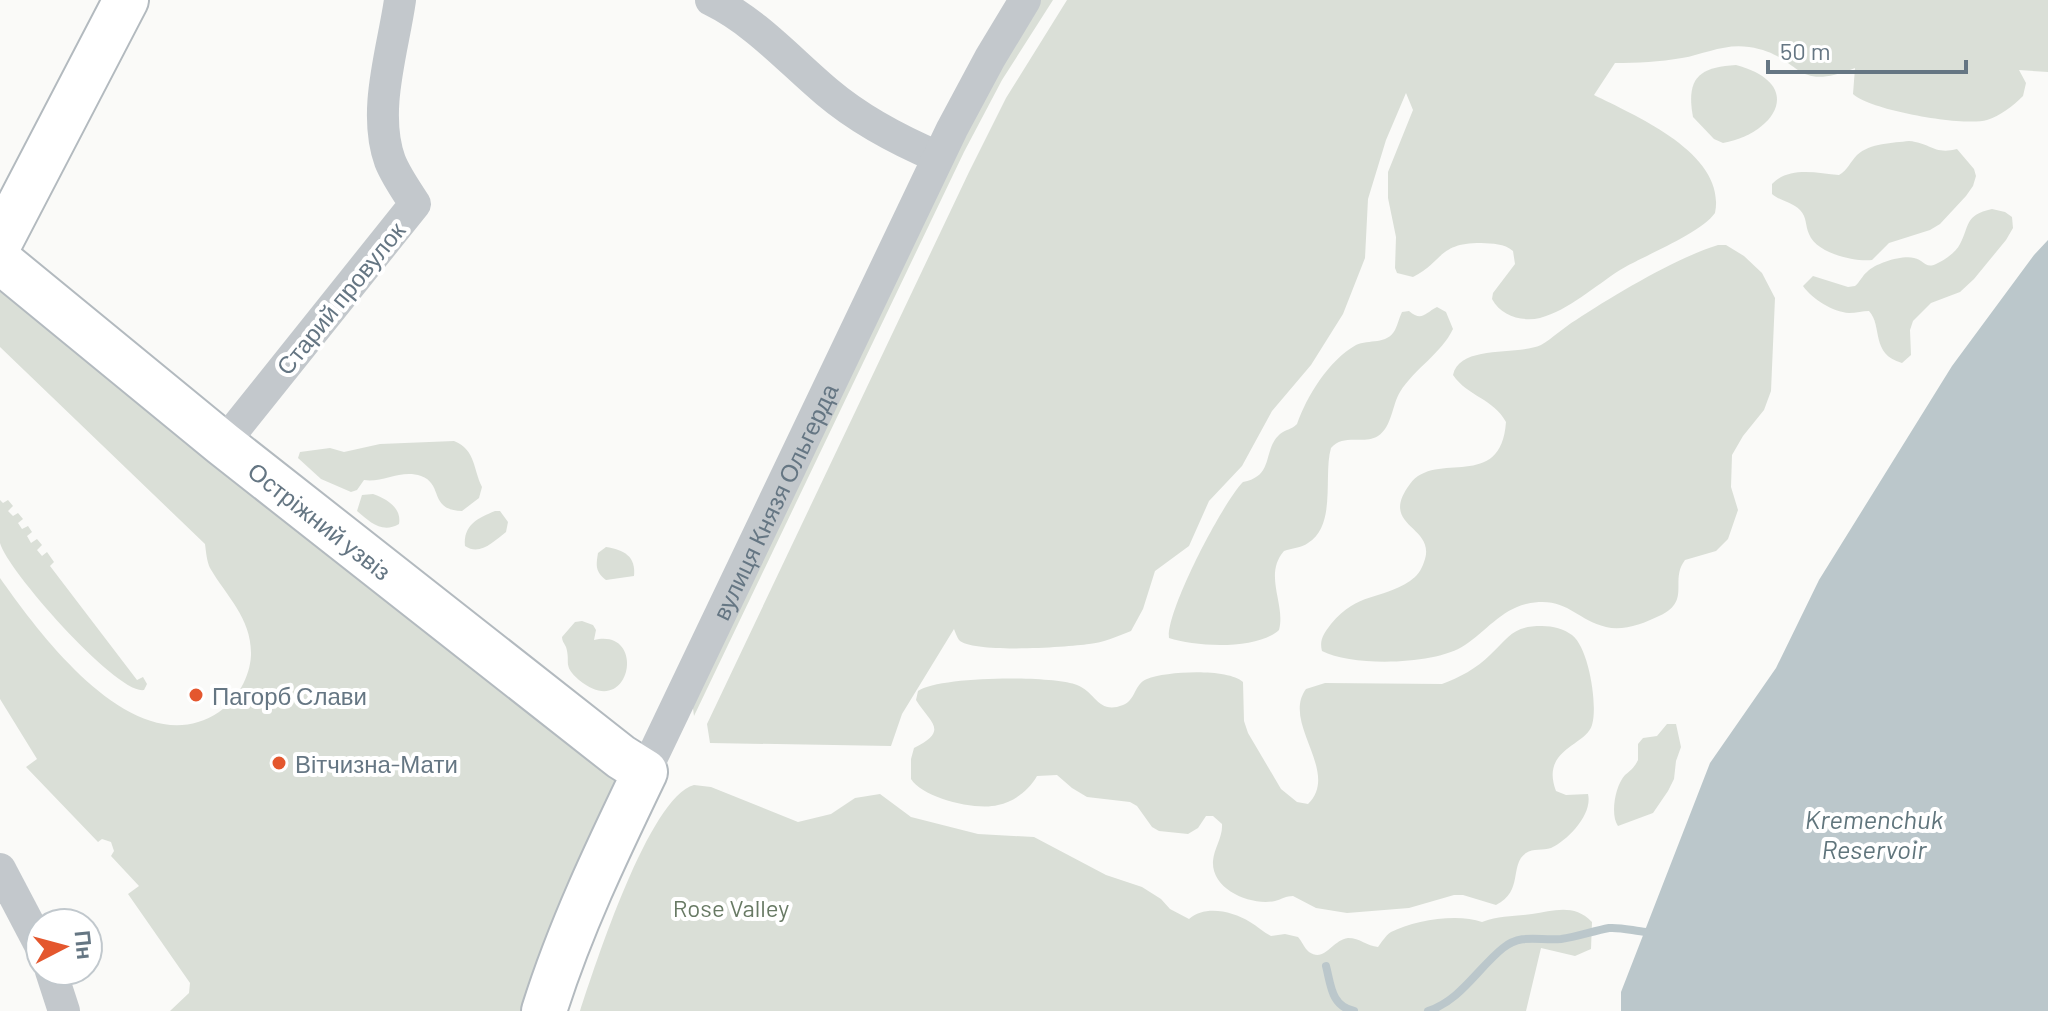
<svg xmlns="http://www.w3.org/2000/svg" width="2048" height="1011" font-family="Barlow,sans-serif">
<rect width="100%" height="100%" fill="#fafaf8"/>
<g fill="#dadfd7">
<polygon points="1041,0 1053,0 1002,80 964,152 694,716 692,701 989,83"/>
<path d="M1067 0H2048V72L2019 70 2026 83 2023 96C2013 106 2000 116 1987 120 1964 127 1869 110 1853 94L1855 68C1791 94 1803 55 1749 47 1726 43 1704 54 1682 58 1660 62 1637 63 1615 63L1594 95C1636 116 1727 154 1715 213 1700 234 1645 255 1620 270 1595 286 1569 310 1540 318 1522 322 1501 316 1492 299L1493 293 1515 264 1513 251C1504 243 1493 244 1481 243 1438 243 1444 261 1413 277L1397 273 1395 268 1396 237 1388 198V172L1413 110 1406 93 1386 140 1368 199 1365 258 1343 314 1311 365 1272 411 1242 466 1209 501 1189 546 1155 571 1143 609 1131 631C1118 636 1103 643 1089 644 1068 647 973 654 959 640 957 637 955 632 954 629L902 714 891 746 710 743 707 724 969 172 1006 98Z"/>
<path d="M1736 65C1806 84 1776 133 1723 143L1714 139 1693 117C1686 79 1698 67 1736 65Z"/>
<path d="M1909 141C1931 143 1934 155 1957 149L1974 169 1976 176 1973 186 1966 196 1940 224 1930 230 1889 243 1872 260C1854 262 1816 253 1809 234 1805 225 1807 217 1800 210 1792 202 1780 201 1772 194V184C1789 166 1817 173 1839 175 1848 170 1850 162 1857 155 1870 143 1893 143 1909 141Z"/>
<path d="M1992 209 2005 212 2012 217 2013 228 2006 240 1974 279 1960 292 1931 303 1913 321 1910 330 1911 355 1902 363C1870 354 1883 326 1869 311 1863 311 1856 313 1849 313 1833 312 1812 299 1803 286L1813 276 1848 287 1855 286C1860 282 1862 276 1867 272 1876 263 1902 255 1914 258 1924 260 1925 269 1936 264 1945 260 1956 252 1960 244 1970 226 1964 215 1992 209Z"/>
<path d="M1718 245H1726L1744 256 1762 273 1775 298 1771 391 1764 410 1743 436 1732 455 1731 487 1738 510 1728 539 1716 551 1685 560C1669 581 1692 601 1659 616 1643 624 1623 631 1606 627 1574 619 1566 595 1526 604 1501 610 1485 632 1465 645 1436 665 1353 667 1322 651 1319 640 1324 633 1331 624 1359 591 1379 601 1410 581 1417 576 1421 571 1424 562 1438 525 1377 528 1410 484 1436 449 1501 493 1506 422 1494 399 1467 396 1453 375 1460 344 1516 356 1541 345 1553 338 1564 327 1576 320 1614 295 1676 258 1718 245Z"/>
<path d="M0 277 628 776 530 1011H170L189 993 190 983 128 894 139 886 111 856 114 851 111 842 102 839 98 842 26 767 37 759 0 699V578C41 636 137 767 219 712 237 700 250 677 251 655 252 619 227 597 210 568 207 562 206 552 205 544L0 347Z"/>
<path d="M1437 307 1446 312 1453 329C1441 354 1415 368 1400 392 1392 405 1392 427 1378 436 1363 445 1344 433 1331 448 1323 475 1337 525 1308 543 1301 548 1292 548 1284 551 1263 575 1286 604 1279 630 1257 650 1196 647 1169 638 1166 611 1223 502 1243 482 1275 476 1262 450 1280 434 1286 429 1291 430 1297 424 1307 396 1328 361 1356 345 1369 339 1387 345 1395 330 1398 324 1399 318 1402 312L1409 311C1422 322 1425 313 1437 307Z"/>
<path d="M454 441C476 450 473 469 482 487L479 498 462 511C428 510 444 484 421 476 401 469 383 483 364 480L357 490 351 492 321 479 298 458 300 452 330 448 344 452 380 444Z"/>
<path d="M373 494C387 499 402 508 399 524 382 534 370 522 357 511L362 495Z"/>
<path d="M0 500 3 503 8 500 13 506 8 511 13 516 18 513 23 519 18 523 22 529 28 526 32 532 27 536 31 543 37 539 42 545 37 550 42 556 47 552 54 562 50 566 137 680 143 677 147 684 144 690C117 695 7 570 0 543 0 530 0 513 0 500Z"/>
<path d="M495 511H500L508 522 506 532C493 542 480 556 465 546 463 525 478 518 495 511Z"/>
<path d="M606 547C624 550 636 556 634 576L606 580C595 572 596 565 598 553Z"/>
<path d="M582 621 593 625 596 630 594 640C648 627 631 723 579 680 562 665 571 663 566 647 564 643 562 641 562 637L575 622Z"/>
<path d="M1542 626C1553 626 1564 629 1572 635 1589 648 1598 706 1592 725 1586 746 1540 749 1556 791L1566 795 1588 794C1593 814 1568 840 1551 848 1543 851 1533 848 1526 853 1509 865 1524 891 1496 905L1463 895H1454L1409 908 1347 913 1316 908 1293 896C1286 896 1282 899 1275 901 1251 906 1211 890 1213 861 1214 848 1223 837 1222 824L1213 816H1206L1198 828 1188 834 1159 831 1152 827 1137 806 1130 802 1087 797 1072 788 1057 775 1037 776C1029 790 1014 802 998 805 976 811 923 798 911 779V759L914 748C950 730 930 723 916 700L918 691C939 676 1052 675 1077 685 1096 692 1098 715 1123 705 1136 700 1134 684 1147 679 1166 671 1228 668 1243 682L1244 721 1248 733 1281 789 1297 802 1308 804C1341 772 1281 723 1306 689L1325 683 1442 684C1459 678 1477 668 1490 655 1510 636 1513 626 1542 626Z"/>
<path d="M1667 724H1676L1681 747 1676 761 1674 779 1668 791 1653 813 1618 826C1610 815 1615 786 1625 775 1631 770 1634 768 1638 760V744L1643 738 1657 736Z"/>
<path d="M694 785 711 787 798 822 831 814 855 798 880 794 911 817 978 834 1034 837 1106 875 1142 887 1161 899 1170 909 1189 919C1205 905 1232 911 1250 922 1257 926 1263 932 1271 936L1285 934 1298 937C1302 941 1304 948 1309 952 1325 963 1332 940 1348 938 1360 938 1367 946 1378 947 1382 942 1385 936 1391 932 1414 920 1458 913 1482 922 1500 915 1514 917 1532 914 1553 911 1574 903 1592 922L1591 949 1575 956 1541 948 1526 1011H580C595 966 649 797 694 785Z"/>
</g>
<polygon fill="#bbc7cb" points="2048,240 2048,1011 1621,1011 1621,992 1710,763 1776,668 1819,580 1952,366 2034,255"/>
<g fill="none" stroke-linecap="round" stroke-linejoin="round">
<g stroke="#bbc7cb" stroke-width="8">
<path d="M1326 966C1331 985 1331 1006 1354 1011"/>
<path d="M1428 1011C1460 1001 1478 968 1503 948 1522 933 1539 941 1561 939 1577 937 1593 931 1609 928 1621 927 1634 931 1646 932"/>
</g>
<defs>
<g id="secondary">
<polyline points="0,242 126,0"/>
<path id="s2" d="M0 261 223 444 621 757 645 772C607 851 570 928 544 1011"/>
</g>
</defs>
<use href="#secondary" stroke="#b3babf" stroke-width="48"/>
<g stroke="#c3c8cc" stroke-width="32">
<path d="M711 0C756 22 789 60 827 92 860 120 898 140 938 157"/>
<path d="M223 444 415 204C406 190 396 176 390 161 372 111 393 50 400 0"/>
<path id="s1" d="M645 772 952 129 990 58 1025 0"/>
<polyline points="0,869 40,945"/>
<polyline points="51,971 64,1011"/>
</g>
<use href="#secondary" stroke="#fff" stroke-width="44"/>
</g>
<g fill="#e4572e" stroke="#fff" stroke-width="3">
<circle cx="196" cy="695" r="8"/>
<circle cx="279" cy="763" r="8"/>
</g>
<g text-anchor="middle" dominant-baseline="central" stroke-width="8" stroke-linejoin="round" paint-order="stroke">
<g font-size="24" fill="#657683" stroke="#fff">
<text transform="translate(340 298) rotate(-51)">Старий провулок</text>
<text stroke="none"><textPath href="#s1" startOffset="300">вулиця Князя Ольгерда</textPath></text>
<text stroke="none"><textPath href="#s2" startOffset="412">Остріжний узвіз</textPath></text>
</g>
<g font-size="24" fill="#657683" stroke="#fff" text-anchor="start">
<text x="212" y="695">Пагорб Слави</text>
<text x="295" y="763">Вітчизна-Мати</text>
</g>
<g font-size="24" fill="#687a64" stroke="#fff">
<text x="731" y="907">Rose Valley</text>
</g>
<g font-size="26" font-style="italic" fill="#60757c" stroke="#fff">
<text x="1874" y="818">Kremenchuk<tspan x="1874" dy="30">Reservoir</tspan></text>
</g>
</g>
<g transform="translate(64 947) rotate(84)"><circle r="38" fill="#ffffff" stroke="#c1c8cd" stroke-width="2"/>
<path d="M0-6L14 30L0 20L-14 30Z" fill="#e4572e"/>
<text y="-12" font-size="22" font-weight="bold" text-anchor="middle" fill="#657683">Пн</text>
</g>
<path d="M1768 60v12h198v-12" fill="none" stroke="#657683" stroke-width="4"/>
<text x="1780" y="60" font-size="24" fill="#657683" stroke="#ffffff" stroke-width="6" paint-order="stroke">50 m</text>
</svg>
